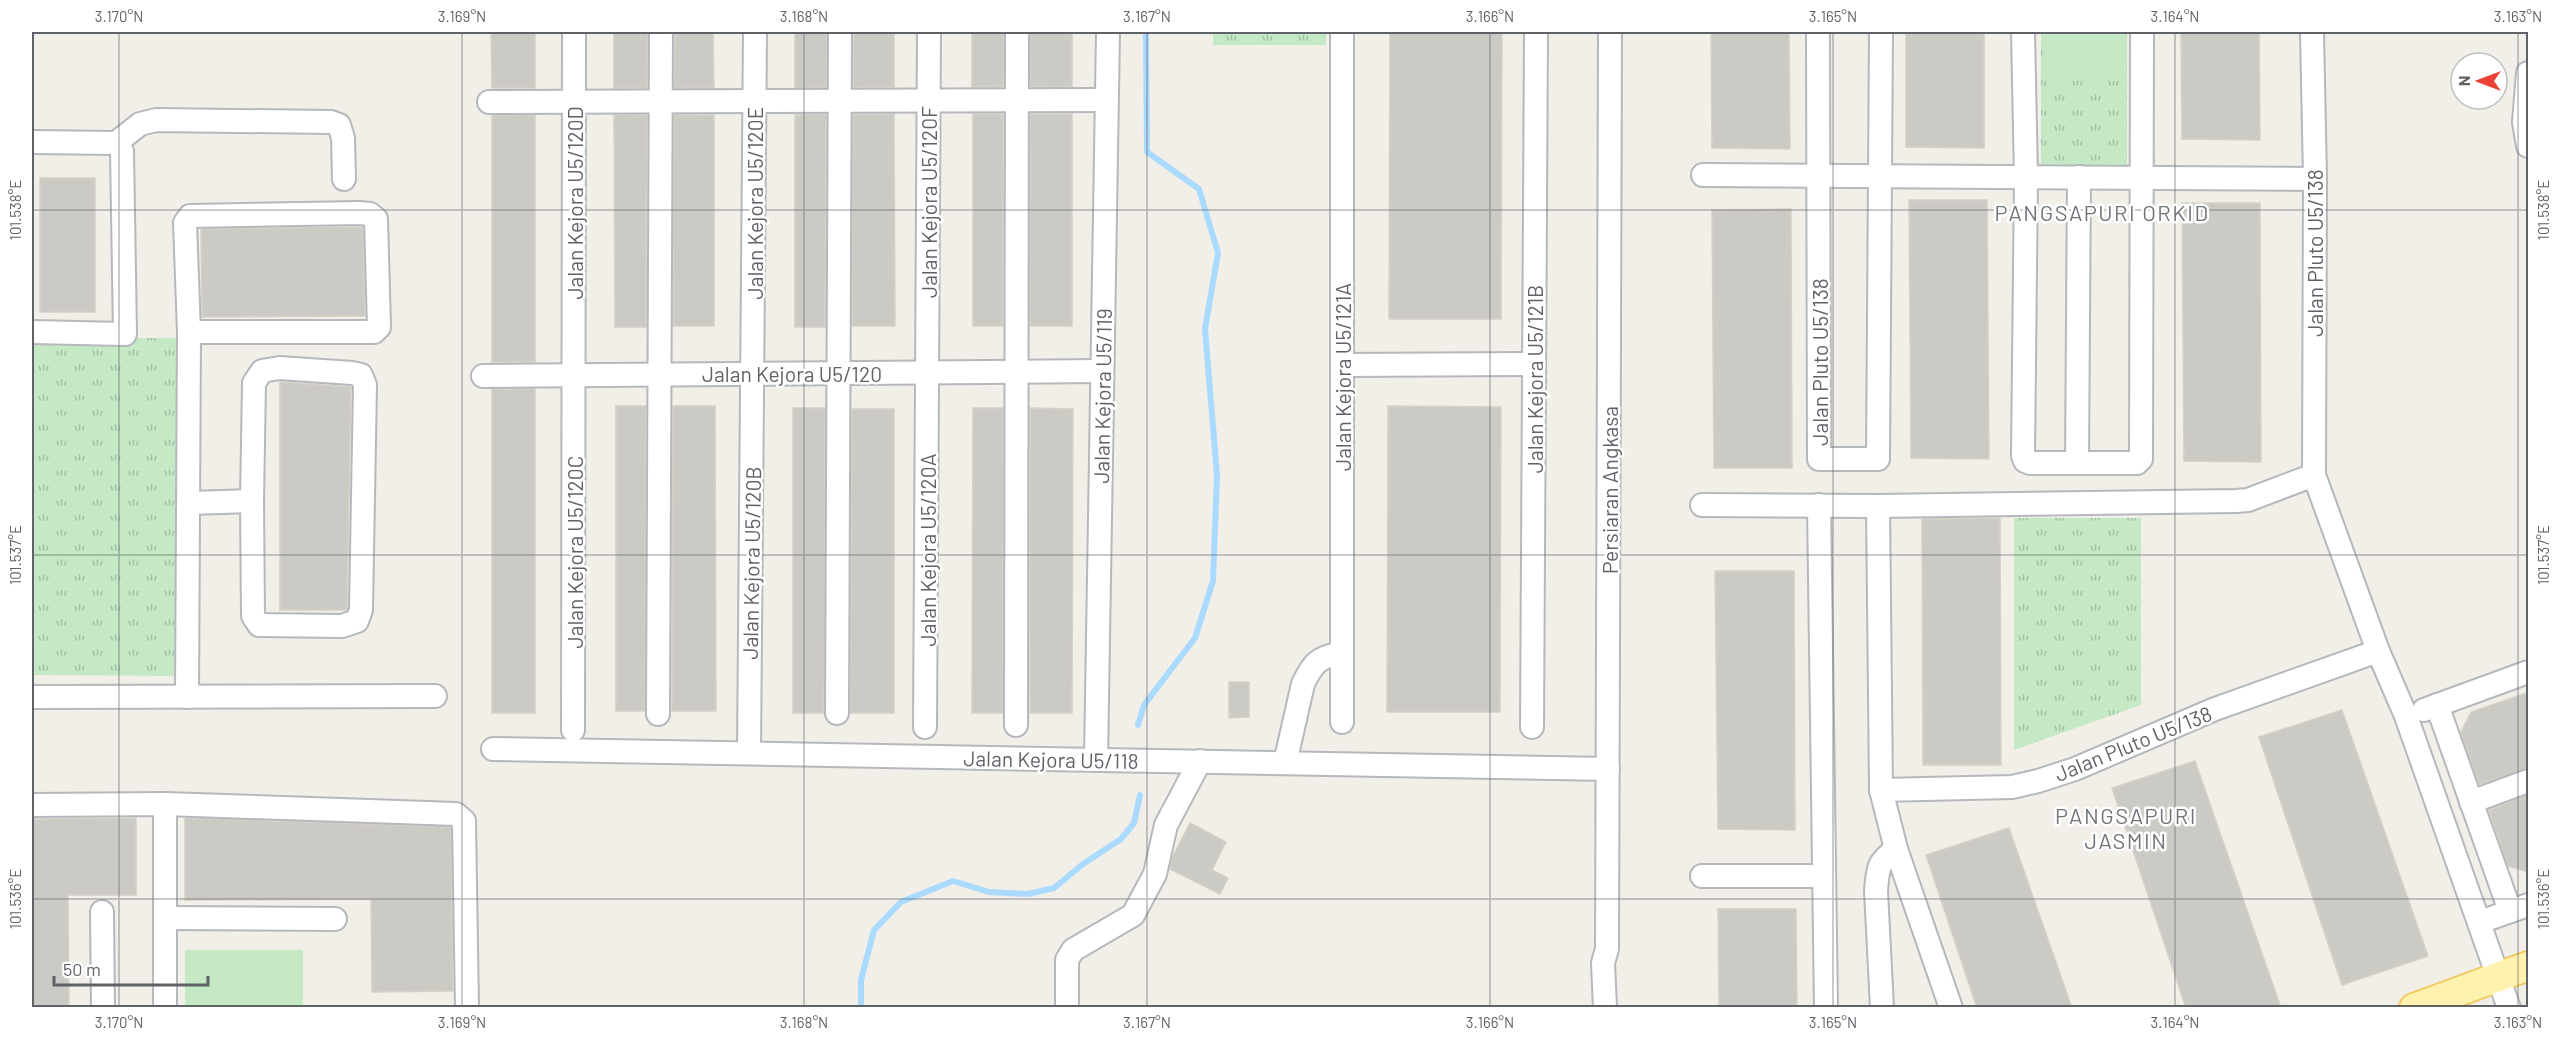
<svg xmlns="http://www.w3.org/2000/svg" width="2560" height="1039" font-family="Barlow,sans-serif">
<defs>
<pattern id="grass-tufts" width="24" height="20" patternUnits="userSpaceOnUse" patternTransform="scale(1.5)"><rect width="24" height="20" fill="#c5e8c5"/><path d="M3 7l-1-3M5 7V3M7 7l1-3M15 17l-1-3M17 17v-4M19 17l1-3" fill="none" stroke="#a3c0a4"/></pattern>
</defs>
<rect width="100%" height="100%" fill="#f1efe8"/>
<g fill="url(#grass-tufts)">
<rect x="1213" y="32" width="113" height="13"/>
<rect x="2041" y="32" width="86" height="139"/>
<polygon points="32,338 181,338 179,676 32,675"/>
<polygon points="2014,518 2141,518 2141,705 2014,750"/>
</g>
<g fill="#c5e8c5">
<polygon points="2044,32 2123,32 2122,81 2044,80"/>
<rect x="185" y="950" width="118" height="57"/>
</g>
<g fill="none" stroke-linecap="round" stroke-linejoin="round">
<g stroke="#aadaff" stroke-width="6">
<polyline points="1138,725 1144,705 1195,638 1213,581 1217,475 1205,329 1218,253 1199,189 1147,152 1146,32"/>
<polyline points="861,1008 861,980 874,930 901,902 953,881 989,892 1028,894 1054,888 1083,864 1121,839 1134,823 1140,795"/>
</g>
</g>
<g fill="#cccac5" stroke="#d6d1c6" stroke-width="1.5">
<polygon points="491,32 535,32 535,88 492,88"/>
<polygon points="614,32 648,32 647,88 614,88"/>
<polygon points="675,32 713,32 714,88 674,88"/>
<polygon points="795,32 827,32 826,87 795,88"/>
<polygon points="854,32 894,32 894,87 853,87"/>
<polygon points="972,32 1004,32 1003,87 972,87"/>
<rect x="1030" y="32" width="42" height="55"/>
<polygon points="1390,32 1502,32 1501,319 1389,319"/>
<polygon points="1711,32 1789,32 1790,149 1712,148"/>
<polygon points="1906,32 1984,32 1984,148 1906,147"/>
<polygon points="2181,32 2259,32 2260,140 2182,139"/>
<polygon points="826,114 825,327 795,327 795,115"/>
<polygon points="853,114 894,114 895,326 852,326"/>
<rect x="973" y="114" width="30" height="212"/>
<rect x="1030" y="114" width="42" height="212"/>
<rect x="492" y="115" width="43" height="247"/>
<polygon points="614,115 647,115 646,327 615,327"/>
<polygon points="674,115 714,115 714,326 673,326"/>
<rect x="40" y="178" width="55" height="134"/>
<polygon points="1909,200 1987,200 1989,459 1911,458"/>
<polygon points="2182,203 2260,203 2261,462 2184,461"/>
<polygon points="1791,209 1792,468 1714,468 1712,210"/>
<polygon points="363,227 365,316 202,317 201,229"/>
<polygon points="280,382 351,387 347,610 280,610"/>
<rect x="492" y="389" width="43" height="324"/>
<polygon points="616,406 646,406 645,711 616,711"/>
<polygon points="673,406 715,406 716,711 672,711"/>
<polygon points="1388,406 1501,407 1500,712 1387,712"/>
<polygon points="793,408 825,408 824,713 793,713"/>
<polygon points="973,408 1003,408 1003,713 972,713"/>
<polygon points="1030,408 1073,409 1072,713 1030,713"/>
<polygon points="852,409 894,409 894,713 850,713"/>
<polygon points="2000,518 2001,765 1923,765 1922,519"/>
<polygon points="1715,571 1794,571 1795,830 1718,829"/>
<polygon points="1229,682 1249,682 1249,717 1229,718"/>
<polygon points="2529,692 2529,768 2479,784 2461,732 2471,712"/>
<polygon points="2342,710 2428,956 2342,985 2259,737"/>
<polygon points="2195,761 2281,1008 2186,1008 2112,788"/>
<polygon points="2529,795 2529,872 2508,866 2489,810"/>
<polygon points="185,818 451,827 453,991 372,992 371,899 185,900"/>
<polygon points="32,819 136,818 136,895 68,895 69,1008 32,1008"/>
<polygon points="1190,823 1226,842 1212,870 1228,878 1220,894 1170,869 1172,858"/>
<polygon points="2009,828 2072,1008 1977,1008 1926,855"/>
<polygon points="1718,909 1796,909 1797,1008 1719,1008"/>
</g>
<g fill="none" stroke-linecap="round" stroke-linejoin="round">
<defs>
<g id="minor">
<polyline points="1818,32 1819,459 1878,459 1881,32"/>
<polyline points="2023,32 2026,177 2023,456 2025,461 2030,463 2137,463 2141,459 2142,32"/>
<polyline points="2312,32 2315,179 2314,475 2378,651 2406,716 2509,1008"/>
<polyline points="2528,73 2524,122 2528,146"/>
<polyline points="489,102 1106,100"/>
<polyline points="32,142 116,143 122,151 125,334 32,332"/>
<polyline points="116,143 140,124 156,120 331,122 339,125 343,138 344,179"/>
<polyline points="1703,175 2315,179"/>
<polyline points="1342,365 1534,364"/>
<polygon points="279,368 352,373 361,375 365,385 361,610 357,621 342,626 259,625 253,616 252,501 254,383 262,371"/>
<polyline points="483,376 1102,371"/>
<polyline points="2077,463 2079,177"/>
<polyline points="190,503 252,501"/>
<polyline points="1702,505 1878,506 2236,501 2248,500 2314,475"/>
<polyline points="1819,505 1826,1008"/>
<polyline points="1878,506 1881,790 1896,849 1951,1008"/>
<polyline points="32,697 435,696"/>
<polyline points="187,697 189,332 185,223 190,216 359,213 370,214 376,219 379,327 374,332 189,332"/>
<polyline points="2437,705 2510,911"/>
<polyline points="2424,710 2528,672"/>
<polyline points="837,713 840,32"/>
<polyline points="658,714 661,32"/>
<polyline points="1342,722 1342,32"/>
<polyline points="1016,725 1017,32"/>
<polyline points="925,727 929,32"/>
<polyline points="1532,727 1536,32"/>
<polyline points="573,730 574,32"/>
<polyline points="493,749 1608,769"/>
<polyline points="749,753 755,32"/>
<polyline points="1096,760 1108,32"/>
<path d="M1285 763 1303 684C1313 663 1318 657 1342 653"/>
<polyline points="1881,790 2012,787 2038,781 2075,769 2215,709 2378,651"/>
<polyline points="2471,802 2528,781"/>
<polyline points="32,805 165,804 456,814 464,821 467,1008"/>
<polyline points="1702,876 1824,876"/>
<polyline points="102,912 103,1008"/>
<polyline points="165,918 335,919"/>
<polyline points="2480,922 2528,905"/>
<polyline points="165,1008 165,804"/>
<polyline points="1067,1008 1067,960 1073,950 1133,915 1155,874 1166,825 1200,761"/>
<polyline points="1605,1008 1603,963 1607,949 1610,32"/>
<path d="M1882 1008 1876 891C1878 868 1877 863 1896 849"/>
</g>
<polyline id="major" points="2414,1008 2528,966"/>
</defs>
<use href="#minor" stroke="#b5b8bc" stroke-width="26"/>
<use href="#major" stroke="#f2c960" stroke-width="32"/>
<use href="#minor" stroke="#fff" stroke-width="22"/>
<use href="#major" stroke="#fff2af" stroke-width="28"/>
</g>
<path fill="none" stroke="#5f6368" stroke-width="1.5" stroke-opacity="0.45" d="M119 32V1008M462 32V1008M804 32V1008M1147 32V1008M1490 32V1008M1833 32V1008M2175 32V1008M2518 32V1008M32 210H2528M32 555H2528M32 899H2528"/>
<g text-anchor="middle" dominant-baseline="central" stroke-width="5" stroke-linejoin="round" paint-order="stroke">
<g font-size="21" fill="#5f6368" stroke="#fff">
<text transform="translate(928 202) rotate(-90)">Jalan Kejora U5/120F</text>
<text transform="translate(574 203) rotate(-90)">Jalan Kejora U5/120D</text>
<text transform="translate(754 203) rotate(-90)">Jalan Kejora U5/120E</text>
<text transform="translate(2314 253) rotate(-90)">Jalan Pluto U5/138</text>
<text transform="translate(1819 362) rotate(-90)">Jalan Pluto U5/138</text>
<text x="792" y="373">Jalan Kejora U5/120</text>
<text transform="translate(1342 377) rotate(-90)">Jalan Kejora U5/121A</text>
<text transform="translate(1534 379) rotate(-90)">Jalan Kejora U5/121B</text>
<text transform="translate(1102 396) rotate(-89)">Jalan Kejora U5/119</text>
<text transform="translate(1609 490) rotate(-90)">Persiaran Angkasa</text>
<text transform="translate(927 550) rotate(-90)">Jalan Kejora U5/120A</text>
<text transform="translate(574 552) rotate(-90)">Jalan Kejora U5/120C</text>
<text transform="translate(751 563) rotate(-89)">Jalan Kejora U5/120B</text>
<text transform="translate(2133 743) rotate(-22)">Jalan Pluto U5/138</text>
<text transform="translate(1051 759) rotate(1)">Jalan Kejora U5/118</text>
</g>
<g font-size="22" letter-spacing="1.5" fill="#70757a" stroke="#fff">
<text x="2102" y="212">PANGSAPURI ORKID</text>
<text x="2126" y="815">PANGSAPURI<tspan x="2126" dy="25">JASMIN</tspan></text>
</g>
</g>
<rect width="2560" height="1039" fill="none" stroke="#ffffff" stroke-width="66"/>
<g transform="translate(2479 81) rotate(270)"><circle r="28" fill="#ffffff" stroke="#bfc1c3" stroke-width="1.5"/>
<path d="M0-4.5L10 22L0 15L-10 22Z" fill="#ea4335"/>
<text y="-9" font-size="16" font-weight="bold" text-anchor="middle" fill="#5f6368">N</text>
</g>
<path d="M54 976v9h154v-9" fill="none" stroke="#5f6368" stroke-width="3"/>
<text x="63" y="976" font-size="18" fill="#5f6368" stroke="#ffffff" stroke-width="4.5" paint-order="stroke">50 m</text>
<rect x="33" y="33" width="2494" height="973" fill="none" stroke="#5f6368" stroke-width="2"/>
<g font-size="15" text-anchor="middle" fill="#5f6368">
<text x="119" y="22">3.170°N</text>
<text x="462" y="22">3.169°N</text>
<text x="804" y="22">3.168°N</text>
<text x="1147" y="22">3.167°N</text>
<text x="1490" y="22">3.166°N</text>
<text x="1833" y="22">3.165°N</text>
<text x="2175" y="22">3.164°N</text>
<text x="2518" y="22">3.163°N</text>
<text transform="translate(2544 210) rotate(-90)" y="5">101.538°E</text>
<text transform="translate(16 210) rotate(-90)" y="5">101.538°E</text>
<text transform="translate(2544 555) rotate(-90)" y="5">101.537°E</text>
<text transform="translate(16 555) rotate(-90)" y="5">101.537°E</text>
<text transform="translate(2544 899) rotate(-90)" y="5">101.536°E</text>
<text transform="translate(16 899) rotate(-90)" y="5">101.536°E</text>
<text x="119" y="1028">3.170°N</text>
<text x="462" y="1028">3.169°N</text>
<text x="804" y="1028">3.168°N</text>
<text x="1147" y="1028">3.167°N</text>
<text x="1490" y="1028">3.166°N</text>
<text x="1833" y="1028">3.165°N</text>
<text x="2175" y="1028">3.164°N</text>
<text x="2518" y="1028">3.163°N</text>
</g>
</svg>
